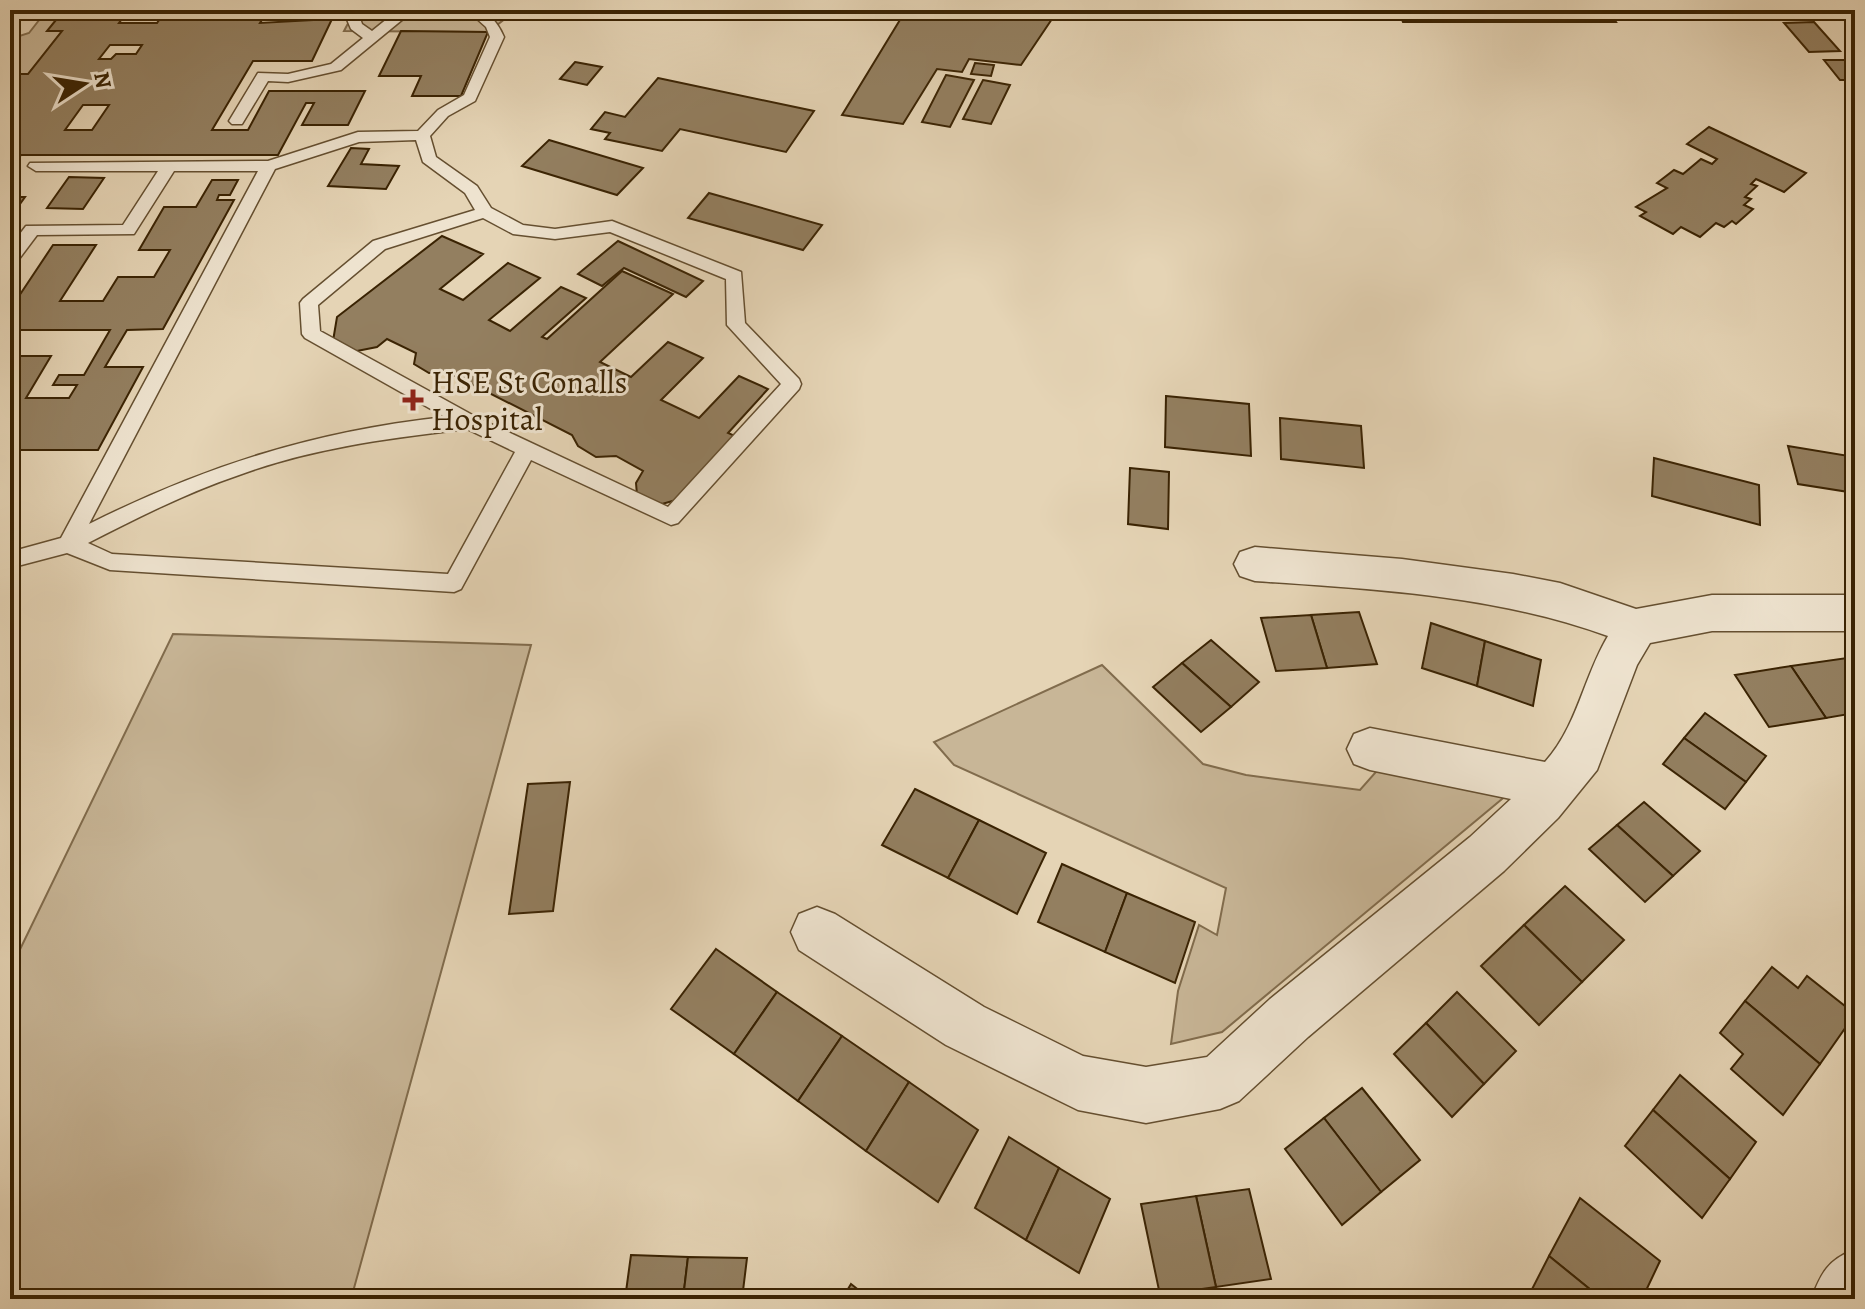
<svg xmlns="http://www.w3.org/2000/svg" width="1865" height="1309" font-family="Alegreya,serif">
<rect width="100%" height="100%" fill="#e5d4b5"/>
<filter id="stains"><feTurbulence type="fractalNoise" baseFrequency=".0025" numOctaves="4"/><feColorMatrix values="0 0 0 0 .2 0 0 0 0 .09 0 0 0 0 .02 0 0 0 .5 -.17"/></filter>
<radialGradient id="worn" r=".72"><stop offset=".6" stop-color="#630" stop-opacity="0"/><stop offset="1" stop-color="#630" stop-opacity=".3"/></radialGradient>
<g fill="#c8b697" stroke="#816c4d" stroke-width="2">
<polygon points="47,10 64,10 48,31 62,31 28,74 10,74 10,39 29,33"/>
<polygon points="355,10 494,10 506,18 488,32 344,31"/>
<polygon points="173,634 531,645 351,1299 10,1299 10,970"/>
<polygon points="1102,665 1203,764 1246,775 1360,790 1382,765 1508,794 1222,1032 1171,1044 1178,991 1199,925 1217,935 1226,888 954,765 934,742"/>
</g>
<g fill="#937f60" stroke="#3a2303" stroke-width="2" fill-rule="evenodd">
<path d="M64 10H154L127 12 119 23H157L166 10H268L260 23 332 19 312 61H253L212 130H248L269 91H365L348 125H302L314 103H306L278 155H21L10 170V74H28L62 31H47ZM110 45H142L136 54H116L111 59H99ZM83 105H109L92 130H65Z"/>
<polygon points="906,10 1058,10 1021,65 969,59 962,72 937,69 903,124 842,115"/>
<polygon points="1398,10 1608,10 1616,22 1403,22"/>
<polygon points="1814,22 1840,51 1809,52 1784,23"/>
<polygon points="401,31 488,32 461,96 412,96 421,76 379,76"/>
<polygon points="1824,60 1855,60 1855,80 1840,80"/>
<polygon points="575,62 602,67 587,85 560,79"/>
<polygon points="975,63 994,65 991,76 971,74"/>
<polygon points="946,75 974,80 950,127 922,122"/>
<polygon points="658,78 814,111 786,152 680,129 662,151 605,139 610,133 591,129 605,112 625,117"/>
<polygon points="983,80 1010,85 991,124 963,119"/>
<polygon points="1709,127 1806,173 1784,192 1756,179 1751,184 1757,186 1745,197 1751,199 1744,205 1753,209 1736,224 1732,221 1724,227 1716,223 1700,237 1681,227 1673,234 1640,216 1646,212 1636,207 1667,188 1657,183 1674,170 1683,174 1701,159 1712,164 1717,159 1687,144"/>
<polygon points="549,140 643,168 617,195 522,166"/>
<polygon points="351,148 369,149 361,164 399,166 386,189 328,186"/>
<polygon points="69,177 104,178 83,209 47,208"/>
<polygon points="212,180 238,180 230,195 219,195 217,200 234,200 163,329 127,330 105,367 143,367 98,450 10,450 10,356 51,356 26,398 69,398 77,385 53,385 59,375 84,375 110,330 10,330 10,302 15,302 53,245 96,245 60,301 103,301 118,277 154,277 170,250 139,250 164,207 196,207"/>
<polygon points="709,193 822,225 803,250 688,218"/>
<polygon points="10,197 25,197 10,218"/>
<polygon points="442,236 483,254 440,289 463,300 508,263 540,278 489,320 510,331 561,287 586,298 542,337 547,339 622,271 673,294 600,362 631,377 668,342 703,358 661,400 699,418 739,376 768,389 728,433 735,436 676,500 662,504 637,495 636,483 643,471 616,456 596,457 578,446 572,435 446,371 429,373 414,364 416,353 387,339 377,347 352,352 333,341 337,317"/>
<polygon points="618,241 703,281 686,297 624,268 602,286 578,274"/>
<polygon points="1166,396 1249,404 1251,456 1165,447"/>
<polygon points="1280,418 1361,426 1364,468 1281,459"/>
<polygon points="1788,446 1855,457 1855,493 1798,484"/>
<polygon points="1654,458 1759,485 1760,525 1652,496"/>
<polygon points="1130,468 1169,472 1168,529 1128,524"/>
<polygon points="1359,612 1377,664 1327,668 1311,615"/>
<polygon points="1311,615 1327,668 1276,671 1261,618"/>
<polygon points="1431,623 1485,641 1477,686 1422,668"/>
<polygon points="1211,640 1259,682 1231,707 1182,663"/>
<polygon points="1485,641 1541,660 1533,706 1477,686"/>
<polygon points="1847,658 1855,670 1855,713 1826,718 1791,666"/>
<polygon points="1182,663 1231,707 1201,732 1153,687"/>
<polygon points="1791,666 1826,718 1769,727 1735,675"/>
<polygon points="1705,713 1766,756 1746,782 1684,738"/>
<polygon points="1684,738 1746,782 1725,809 1663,764"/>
<polygon points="570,782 553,911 509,914 528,784"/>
<polygon points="915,789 979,820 948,878 882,845"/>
<polygon points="1644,802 1700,851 1673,876 1617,825"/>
<polygon points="979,820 1046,853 1017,914 948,878"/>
<polygon points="1617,825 1673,876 1645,902 1589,849"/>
<polygon points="1062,864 1127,893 1105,952 1038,922"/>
<polygon points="1565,886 1624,940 1582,982 1524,925"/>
<polygon points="1127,893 1195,922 1175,983 1105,952"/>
<polygon points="1524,925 1582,982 1539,1025 1481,966"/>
<polygon points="716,949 777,992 734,1054 671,1009"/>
<polygon points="1772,967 1798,988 1807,976 1855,1014 1820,1064 1745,1001"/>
<polygon points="777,992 842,1036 798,1101 734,1054"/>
<polygon points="1457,992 1516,1051 1484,1084 1426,1023"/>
<polygon points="1745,1001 1820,1064 1783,1115 1731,1069 1743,1054 1720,1033"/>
<polygon points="1426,1023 1484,1084 1452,1117 1394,1054"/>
<polygon points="842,1036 909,1082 866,1151 798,1101"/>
<polygon points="1680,1075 1756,1142 1730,1179 1653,1110"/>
<polygon points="909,1082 978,1130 938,1202 866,1151"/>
<polygon points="1362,1088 1420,1160 1381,1192 1324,1118"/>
<polygon points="1653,1110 1730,1179 1702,1218 1625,1146"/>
<polygon points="1324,1118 1381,1192 1342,1225 1285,1149"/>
<polygon points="1009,1137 1059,1168 1026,1240 975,1208"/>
<polygon points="1059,1168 1110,1199 1079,1273 1026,1240"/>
<polygon points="1249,1189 1271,1279 1216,1287 1196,1196"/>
<polygon points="1196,1196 1216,1287 1160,1295 1141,1204"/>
<polygon points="1580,1198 1660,1261 1642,1299 1602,1299 1549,1256"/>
<polygon points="631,1255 688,1257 683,1299 625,1299"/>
<polygon points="1549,1256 1602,1299 1527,1299"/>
<polygon points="688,1257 747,1258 742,1299 683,1299"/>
<polygon points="851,1284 870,1299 842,1299"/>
</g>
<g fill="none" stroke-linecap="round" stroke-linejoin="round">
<defs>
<g id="service">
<polygon points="343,10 357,10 362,24 372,31 398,10 414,10 341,70 288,82 268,81 242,124 232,124 229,121 258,73 288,74 331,64 363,38 351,29"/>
<path d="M467 10C487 10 496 19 504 37L475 101 448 116 430 136 436 157 477 186 491 208 523 225 555 229 612 221 741 272 745 323 799 379 801 384 799 389 678 523 671 525 531 460 461 589 454 592 110 570 67 553 10 568V552L61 538 258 171H174L134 234 37 235 16 263 10 265V247L26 226 123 225 158 171H36L28 166 30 163 268 161 358 132 418 131 438 110 464 95 490 37 486 27ZM416 140 423 162 465 193 475 210 373 241 303 299 300 303 302 334 305 338 445 417C315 431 205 466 89 524L275 169 359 142ZM483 218 513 234 555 239 610 232 726 279 727 325 781 384 668 507 476 417 320 331 318 305 385 249ZM467 429 515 452 448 574 112 554 88 543C137 518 186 493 239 475 312 448 390 438 467 429Z"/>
</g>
<g id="minor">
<path d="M1255 547 1402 559 1513 574 1560 583 1636 609 1712 595H1855V631H1712L1650 643 1637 665 1597 770 1558 818 1504 871 1308 1037 1239 1101 1220 1109 1146 1123 1078 1110 946 1045 799 950 791 932 799 914 817 907 835 914 984 1007 1083 1056 1146 1067 1207 1057 1270 999 1470 837 1511 799 1370 770 1354 764 1347 749 1354 734 1370 728 1545 762C1578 725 1583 678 1608 636 1495 595 1374 589 1255 581L1240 576 1234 564 1240 552Z"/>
<path d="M1855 1249V1299H1811C1822 1272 1827 1261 1855 1249Z"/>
</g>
</defs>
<use href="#service" stroke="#654f30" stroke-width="3"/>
<use href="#minor" stroke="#654f30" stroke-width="3"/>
<use href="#service" fill="#eee3cf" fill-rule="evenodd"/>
<use href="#minor" fill="#eee3cf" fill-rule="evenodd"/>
</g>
<path fill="#8f2418" stroke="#eee3cf" stroke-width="3" d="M409 388h8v8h8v8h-8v8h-8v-8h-8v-8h8z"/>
<g text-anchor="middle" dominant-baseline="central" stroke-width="6" stroke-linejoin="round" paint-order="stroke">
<g font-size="32" fill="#3a2303" stroke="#eee3cf" text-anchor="start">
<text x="431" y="382">HSE St Conalls<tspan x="431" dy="37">Hospital</tspan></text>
</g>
</g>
<rect width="1865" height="1309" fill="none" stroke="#e5d4b5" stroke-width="40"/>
<rect x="12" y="12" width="1841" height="1285" fill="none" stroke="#3a2303" stroke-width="4"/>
<rect x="20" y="20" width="1825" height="1269" fill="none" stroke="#3a2303" stroke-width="2"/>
<g transform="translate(84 84) rotate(78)" stroke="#eee3cf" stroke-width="6" paint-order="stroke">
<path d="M0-6L14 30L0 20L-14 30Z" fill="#3a2303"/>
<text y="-12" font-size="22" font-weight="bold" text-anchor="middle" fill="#3a2303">N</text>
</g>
<rect width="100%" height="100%" filter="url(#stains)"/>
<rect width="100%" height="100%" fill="url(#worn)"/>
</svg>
